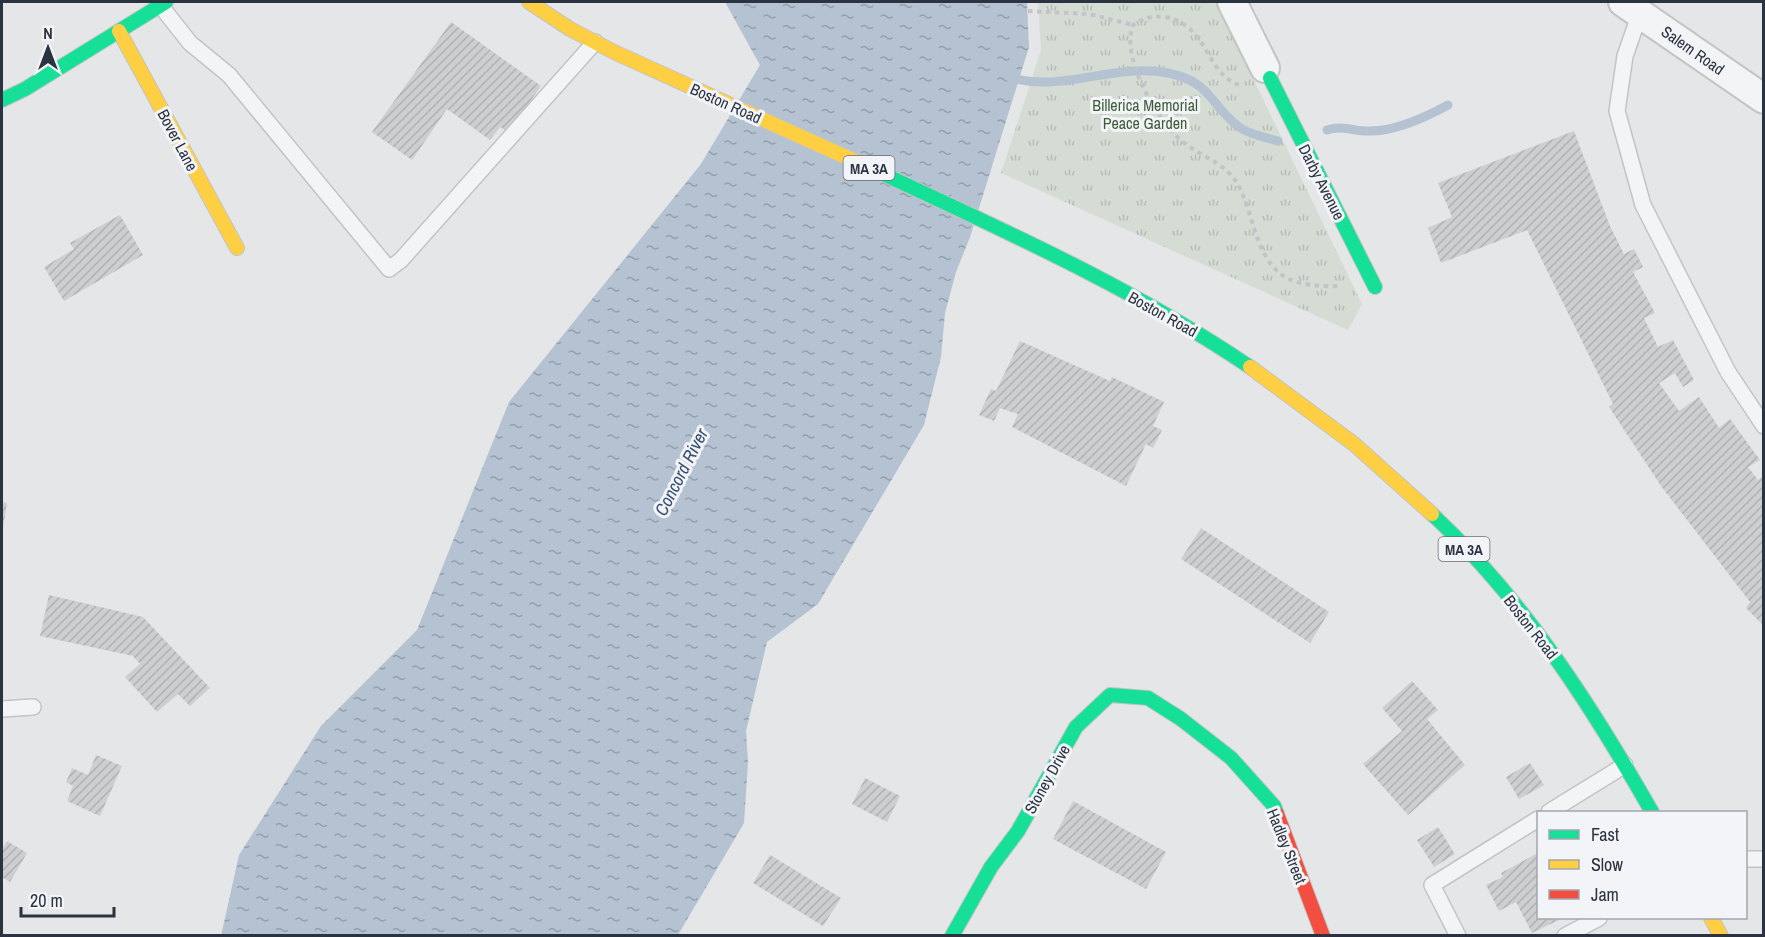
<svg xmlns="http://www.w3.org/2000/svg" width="1765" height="937" font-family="'Archivo Narrow',sans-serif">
<defs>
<pattern id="park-tufts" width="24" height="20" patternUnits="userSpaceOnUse" patternTransform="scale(1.5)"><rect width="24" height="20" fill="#d4dcd4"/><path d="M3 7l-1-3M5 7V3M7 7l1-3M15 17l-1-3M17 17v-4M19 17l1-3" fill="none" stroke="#b6bdb7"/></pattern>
<pattern id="water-ripples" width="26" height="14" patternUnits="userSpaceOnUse" patternTransform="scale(1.5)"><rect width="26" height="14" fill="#b4c2d1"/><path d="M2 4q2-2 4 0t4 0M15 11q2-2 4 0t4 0" fill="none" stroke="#939eab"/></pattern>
<pattern id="building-hatch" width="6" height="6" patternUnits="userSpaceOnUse" patternTransform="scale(1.5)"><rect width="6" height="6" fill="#ccced0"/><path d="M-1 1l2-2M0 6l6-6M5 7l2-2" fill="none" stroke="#afb1b4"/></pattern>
</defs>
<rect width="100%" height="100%" fill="#e4e6e8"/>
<polygon fill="url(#park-tufts)" points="1038,2 1216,2 1362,304 1348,330 1001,173 1041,50"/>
<polygon fill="url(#water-ripples)" points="725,2 1027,2 1029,47 970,237 956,272 945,313 941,357 924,425 818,604 767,642 746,731 748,762 744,823 678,935 221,936 239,855 321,726 417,630 509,402 701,164 760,65"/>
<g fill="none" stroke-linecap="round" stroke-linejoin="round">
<g stroke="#b4c2d1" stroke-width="9">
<path d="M1009 77C1061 94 1114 62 1168 73 1212 82 1210 105 1239 127 1250 135 1265 137 1278 141"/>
<path d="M1327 130C1342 125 1353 131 1368 131 1395 132 1426 117 1448 105"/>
</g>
</g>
<g fill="url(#building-hatch)">
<polygon points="451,22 541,86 508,132 500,127 490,140 447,109 412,160 372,132"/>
<polygon points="1574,131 1610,226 1624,254 1634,249 1643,267 1633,272 1655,313 1644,318 1658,347 1673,340 1694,380 1683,387 1675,373 1659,383 1679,411 1699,397 1719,428 1730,419 1760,460 1748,467 1758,480 1764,475 1764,626 1746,608 1750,602 1661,486 1609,407 1613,404 1527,230 1441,263 1428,228 1452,217 1438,183"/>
<polygon points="120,215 143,255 64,301 44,267 74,249 70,243"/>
<polygon points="1020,341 1110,381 1112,377 1164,402 1153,426 1162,430 1153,448 1146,444 1126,486 1012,427 1018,414 1000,408 994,421 979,415 991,389 996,391"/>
<polygon points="2,502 7,503 3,528 2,528"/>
<polygon points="1201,528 1329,612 1310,643 1181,559"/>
<polygon points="49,595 143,617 210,688 190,706 178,694 157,712 125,677 140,664 133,656 40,636"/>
<polygon points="1412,681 1438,710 1427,719 1465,765 1408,815 1363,764 1402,731 1382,708"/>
<polygon points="96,755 122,766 100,816 67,801 73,786 66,782 72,768 88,775"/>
<polygon points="1530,763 1544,785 1519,799 1506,777"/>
<polygon points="865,778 900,796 887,822 852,804"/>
<polygon points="1073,801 1166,852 1146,889 1053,839"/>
<polygon points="1438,827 1455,854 1434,867 1417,840"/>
<polygon points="7,841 27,853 10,882 2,877 2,849"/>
<polygon points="1538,853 1538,918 1563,918 1532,933 1516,902 1499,911 1486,885 1503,877 1501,873"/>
<polygon points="770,855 841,898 823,926 753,883"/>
</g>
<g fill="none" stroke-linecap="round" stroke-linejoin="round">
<defs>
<g id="lane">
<polyline points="160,5 190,43 229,75 389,269 401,260 595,42"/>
<polyline points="1640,13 1625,56 1617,111 1643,205 1728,372 1764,426"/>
<polyline points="2,709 33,707"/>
<polyline points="1549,812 1625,765"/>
<polyline points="1746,859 1764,859"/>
<polyline points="1458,936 1432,885 1538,819"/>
<polyline points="1565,936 1599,918"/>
</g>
<g id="street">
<polyline points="1232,2 1265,68"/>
<polyline points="1623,2 1764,99"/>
</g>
<g id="fast">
<polyline points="1270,78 1375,287"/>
<polyline points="2,100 25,89 166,2"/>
<path d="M879 172C1005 231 1135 289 1250 367"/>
<path d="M1432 514C1523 599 1591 705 1652 812"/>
<polyline points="952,936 991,867 1018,831 1076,727 1110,695 1148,698 1181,719 1231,758 1274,806 1277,814"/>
</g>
<g id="slow">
<polyline points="529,2 570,29 614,52 879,172"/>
<polyline points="119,31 237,248"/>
<polyline points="1250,367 1354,444 1432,514"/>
<polyline points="1711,918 1721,936"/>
</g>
<polyline id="jam" points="1277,814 1323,936"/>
</defs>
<use href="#lane" stroke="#c2c4c6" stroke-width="18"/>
<use href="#street" stroke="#c2c4c6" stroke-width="32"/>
<use href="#fast" stroke="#c2c4c6" stroke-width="16"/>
<use href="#slow" stroke="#c2c4c6" stroke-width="16"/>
<use href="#jam" stroke="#c2c4c6" stroke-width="16"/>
<g stroke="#c3c4c8" stroke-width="4" stroke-dasharray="4.5 4.5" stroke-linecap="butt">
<polyline points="1028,11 1089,14 1133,25"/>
<path d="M1239 85C1204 72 1209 25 1165 17 1153 15 1143 18 1133 25 1120 57 1157 121 1183 142 1200 156 1225 163 1237 183 1254 212 1254 257 1285 277 1299 285 1323 287 1339 286"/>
</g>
<use href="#lane" stroke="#f3f4f5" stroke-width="15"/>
<use href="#street" stroke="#f3f4f5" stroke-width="28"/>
<use href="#fast" stroke="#16e098" stroke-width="14"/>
<use href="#slow" stroke="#ffcf43" stroke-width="14"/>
<use href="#jam" stroke="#f24e42" stroke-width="14"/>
</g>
<g text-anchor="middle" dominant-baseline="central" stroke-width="6" stroke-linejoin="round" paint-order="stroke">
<g fill="#f2f4f7" stroke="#676d78" stroke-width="1.5">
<rect x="843.5" y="156" width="51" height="24" rx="4.5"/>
<rect x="1438.5" y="537" width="51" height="24" rx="4.5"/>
</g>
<g font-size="15" font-weight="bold" fill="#2b3341">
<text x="869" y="168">MA 3A</text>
<text x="1464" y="549">MA 3A</text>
</g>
<g font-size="16" fill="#2b3341" stroke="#f2f4f7">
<text transform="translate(1693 50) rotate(35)">Salem Road</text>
<text transform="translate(726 103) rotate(24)">Boston Road</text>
<text transform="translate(178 140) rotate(62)">Bover Lane</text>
<text transform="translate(1322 182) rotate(63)">Darby Avenue</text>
<text transform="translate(1163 314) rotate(29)">Boston Road</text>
<text transform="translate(1531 627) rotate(52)">Boston Road</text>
<text transform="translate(1047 779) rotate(-61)">Stoney Drive</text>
<text transform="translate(1287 846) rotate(68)">Hadley Street</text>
</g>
<g font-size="16" fill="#3f5c39" stroke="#f2f4f7">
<text x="1145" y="105">Billerica Memorial<tspan x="1145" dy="18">Peace Garden</tspan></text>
</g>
<g font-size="18" font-style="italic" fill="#385172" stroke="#f2f4f7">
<text transform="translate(681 472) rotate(-63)">Concord River</text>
</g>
</g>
<rect width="1765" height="937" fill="none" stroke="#2b3341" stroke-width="6"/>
<rect x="1537" y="811" width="210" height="108" fill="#f2f4f7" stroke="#a2a7ae" stroke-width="1.5"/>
<rect x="1549" y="830" width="30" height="9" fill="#16e098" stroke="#a2a7ae" stroke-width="1.5"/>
<text x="1591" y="841" font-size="18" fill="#2b3341">Fast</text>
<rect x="1549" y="860" width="30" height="9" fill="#ffcf43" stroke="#a2a7ae" stroke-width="1.5"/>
<text x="1591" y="871" font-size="18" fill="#2b3341">Slow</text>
<rect x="1549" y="890" width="30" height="9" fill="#f24e42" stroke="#a2a7ae" stroke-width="1.5"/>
<text x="1591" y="901" font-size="18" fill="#2b3341">Jam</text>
<g transform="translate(48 48)" stroke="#f2f4f7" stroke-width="4.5" paint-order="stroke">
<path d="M0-4.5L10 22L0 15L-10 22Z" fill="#2b3341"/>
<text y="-9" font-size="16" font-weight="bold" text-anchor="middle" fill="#2b3341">N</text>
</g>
<path d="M21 907v9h93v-9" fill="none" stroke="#2b3341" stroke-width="3"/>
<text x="30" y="907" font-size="18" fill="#2b3341" stroke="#f2f4f7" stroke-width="4.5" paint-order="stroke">20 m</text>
</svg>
